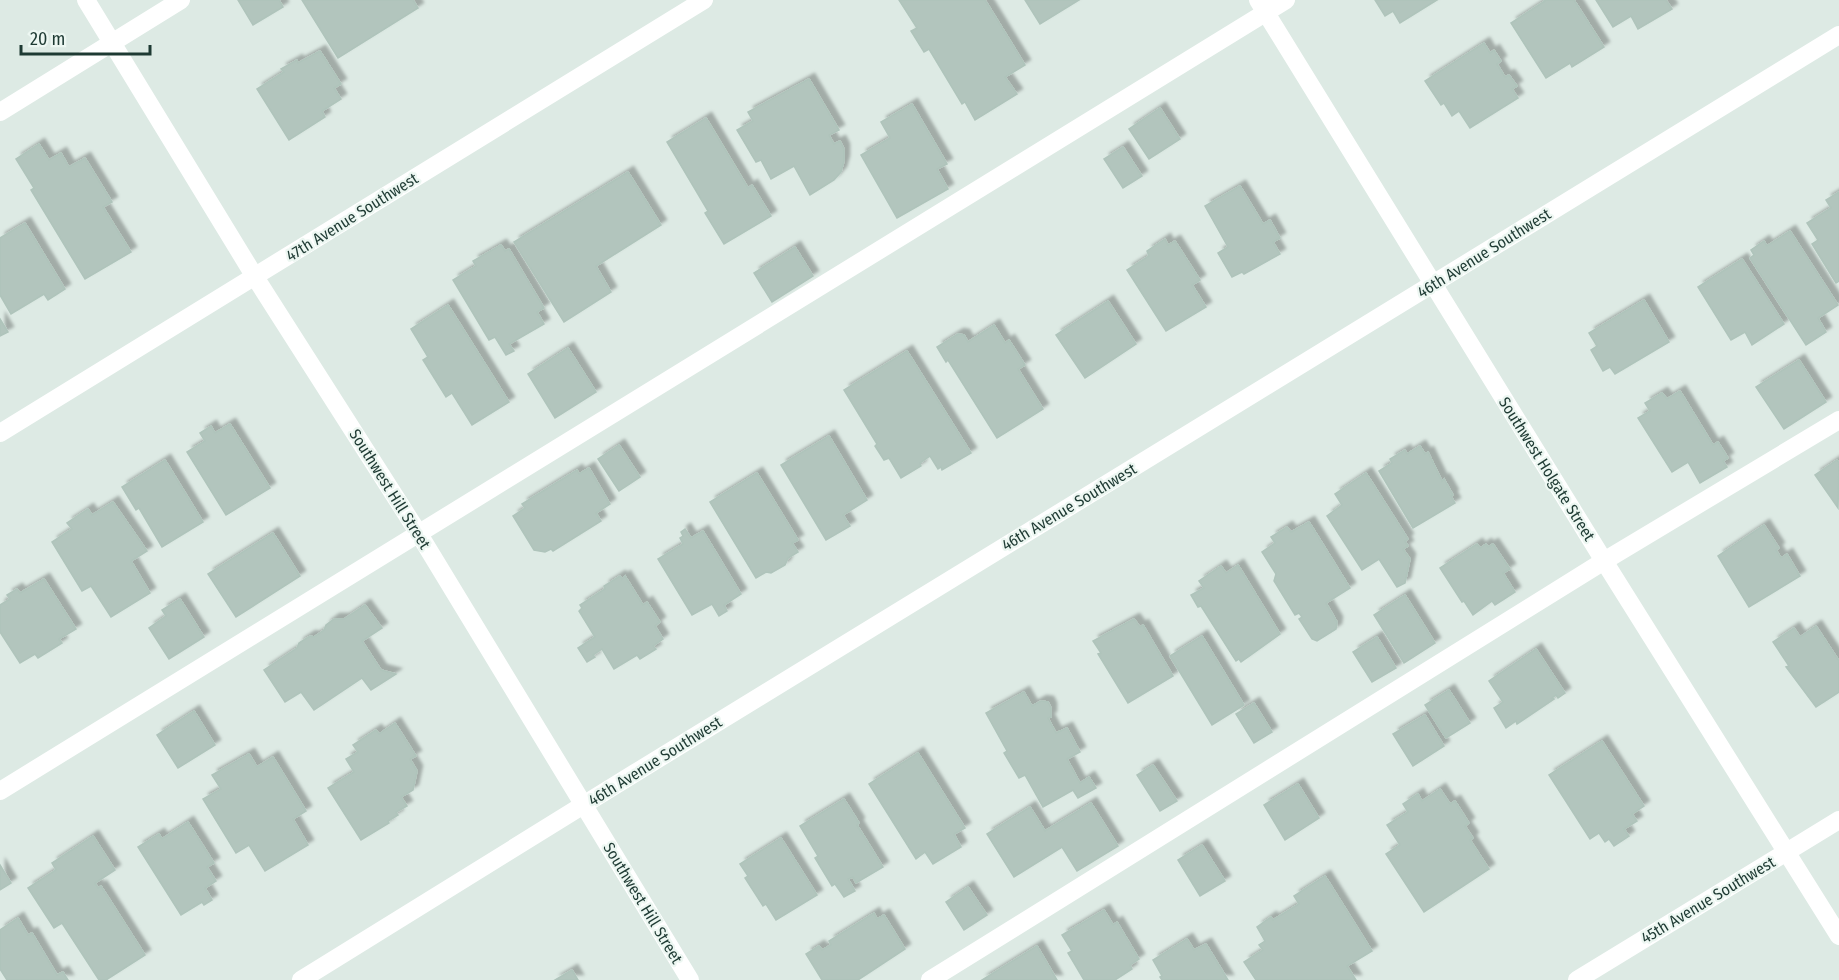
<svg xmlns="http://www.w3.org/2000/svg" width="1839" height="980" font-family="'Fira Sans Condensed',sans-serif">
<defs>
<filter id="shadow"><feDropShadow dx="5.5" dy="-5.5" stdDeviation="1.5" flood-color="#0004"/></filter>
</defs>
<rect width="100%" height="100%" fill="#ddeae4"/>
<g fill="#b2c5bd" stroke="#afc4bb" stroke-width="1.5" filter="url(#shadow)">
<polygon points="238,0 279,0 283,7 253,25"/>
<polygon points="302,0 413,0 418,8 338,58"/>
<polygon points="899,0 985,0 1025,65 1005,77 1017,94 975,120 965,102 962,104 929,49 924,52 911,31 917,28"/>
<polygon points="1025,0 1079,0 1040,24"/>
<polygon points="1375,0 1437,0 1400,23 1393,11 1385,16"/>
<polygon points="1544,0 1574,0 1604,47 1572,67 1570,63 1546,78 1511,23 1545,1"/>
<polygon points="1596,0 1666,0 1672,9 1638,29 1631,16 1613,27"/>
<polygon points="1484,43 1490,53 1494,50 1501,61 1497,64 1505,77 1509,75 1517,86 1512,89 1518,98 1470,128 1459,111 1452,116 1444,103 1441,105 1425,81"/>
<polygon points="320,51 341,84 334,88 341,99 322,111 325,117 289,140 257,89 284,72 281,69 297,60 298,63"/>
<polygon points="809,79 839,130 829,135 834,144 840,141 844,149 844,161 841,172 834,180 810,195 794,166 771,179 761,160 756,162 737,130 753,121 748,112"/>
<polygon points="912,104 947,164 937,169 948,189 897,218 861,155 890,138 881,122"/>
<polygon points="1160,108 1180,139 1149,159 1129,129"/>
<polygon points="706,118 748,188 752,185 771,216 724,244 705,213 708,211 667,142"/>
<polygon points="39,144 49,160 61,153 69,167 85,158 112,202 103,207 131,252 85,279 31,190 34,188 16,159"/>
<polygon points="1123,147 1142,176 1123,188 1104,159"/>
<polygon points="628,172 661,225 596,266 611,292 564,322 514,242"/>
<polygon points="1240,186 1263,224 1270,220 1280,238 1273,242 1280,254 1244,274 1242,272 1232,277 1218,253 1228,247 1205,206"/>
<polygon points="1839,192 1839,281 1836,283 1812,244 1818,240 1807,223 1831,208 1826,200"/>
<polygon points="25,223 65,289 48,300 44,294 11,314 0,295 0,238"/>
<polygon points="1790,231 1838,305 1818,318 1826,332 1806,345 1750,258 1754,255 1751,250 1764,241 1767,246"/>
<polygon points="1165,239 1168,245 1175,241 1200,280 1192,285 1206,307 1166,331 1127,270 1149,256 1147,251"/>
<polygon points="501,245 505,251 509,249 544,308 537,312 544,324 509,344 514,351 506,355 495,337 489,340 453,280 476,266 473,261"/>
<polygon points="795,247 813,276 772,302 754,273"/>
<polygon points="1742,259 1784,324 1752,345 1745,332 1731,340 1698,287"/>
<polygon points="1644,300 1669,342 1615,374 1610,367 1603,371 1591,350 1597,346 1589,333"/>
<polygon points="1108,301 1136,344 1085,378 1056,335"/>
<polygon points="448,305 509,402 472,425 452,393 446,397 423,360 428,357 411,329"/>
<polygon points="0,319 8,332 0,336"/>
<polygon points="994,325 1005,343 1009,340 1025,365 1018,369 1043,409 997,438 948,360 946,362 937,347 958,334 964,335 968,342"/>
<polygon points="568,348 596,392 555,418 528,374"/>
<polygon points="907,351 971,453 942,470 941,467 938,469 930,456 920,463 921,466 901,478 889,458 884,460 875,446 877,444 844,390"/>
<polygon points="1799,360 1826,402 1784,429 1756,387"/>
<polygon points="1680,391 1713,445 1718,442 1728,458 1723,461 1727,467 1700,483 1688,462 1672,472 1638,418 1650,411 1645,403 1662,393 1667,399"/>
<polygon points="230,424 270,488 226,515 187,452 205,441 200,433 211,426 215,433"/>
<polygon points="829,436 867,500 843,515 850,526 826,540 781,465"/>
<polygon points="619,445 640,477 619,491 598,459"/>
<polygon points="1420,446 1425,454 1428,452 1442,481 1444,479 1453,495 1451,496 1455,503 1413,528 1379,471 1392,463 1390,459 1405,450 1407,454"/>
<polygon points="165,460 203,522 162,547 139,508 136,510 122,487"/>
<polygon points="1837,460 1839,463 1838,508 1815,475"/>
<polygon points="589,468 610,504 596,513 601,521 553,551 551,549 545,552 534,550 513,516 525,508 522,504 577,470 579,474"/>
<polygon points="757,473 798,540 792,543 798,552 788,558 785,565 771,573 766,572 756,578 710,502"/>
<polygon points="1366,473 1408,539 1405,541 1408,546 1403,549 1410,559 1405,583 1397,587 1379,559 1362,570 1327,516 1342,505 1335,494"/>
<polygon points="113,502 147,551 131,561 150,593 111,617 91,586 82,591 52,542 72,529 67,523 88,509 92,515"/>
<polygon points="1309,522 1350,588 1326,603 1337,622 1336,629 1317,641 1312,639 1299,619 1302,617 1299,613 1295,615 1274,581 1276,574 1262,552 1275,543 1271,537 1287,527 1291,532"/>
<polygon points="1764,525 1779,548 1776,550 1781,558 1787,554 1800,576 1749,607 1718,556"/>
<polygon points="685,529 691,538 703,531 741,594 724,605 727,611 719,616 712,604 692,615 658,559 683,544 680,538 683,536 681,532"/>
<polygon points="273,533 300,576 236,617 208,574"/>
<polygon points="1477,544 1480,548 1486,544 1488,547 1493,544 1510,569 1503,573 1515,592 1495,605 1492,601 1473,615 1464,601 1462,602 1440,568"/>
<polygon points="1238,565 1280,634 1241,662 1239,659 1236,661 1201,606 1198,607 1191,595 1204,588 1199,581 1221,566 1226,573"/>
<polygon points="620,576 622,579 625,576 643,605 647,602 660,622 655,626 663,639 653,646 656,649 640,659 637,655 614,669 602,649 593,655 595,657 587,662 578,648 595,637 579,611 582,608 580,605 605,589 604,586"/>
<polygon points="44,579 76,629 59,639 62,643 38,658 35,654 20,663 0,632 0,605 10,599 7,595 17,589 20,593"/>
<polygon points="1405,595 1435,643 1404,663 1374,615"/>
<polygon points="180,599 204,637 169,659 149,628 166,616 162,610"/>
<polygon points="365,605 382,628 362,641 381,670 396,674 371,690 362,678 314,710 301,692 285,702 264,670 297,648 299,643 310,636 314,637 324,630 326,625 334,619 344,619"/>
<polygon points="1134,619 1140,627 1143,625 1173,676 1128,703 1098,654 1101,653 1093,641"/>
<polygon points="1816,626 1839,661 1839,692 1816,707 1786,667 1789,666 1773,642 1794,628 1800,637"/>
<polygon points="1202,636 1244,705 1212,725 1170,656"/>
<polygon points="1377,637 1396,668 1372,682 1353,652"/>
<polygon points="1536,649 1565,693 1558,698 1556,695 1552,698 1554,699 1517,724 1516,721 1506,728 1494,708 1503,702 1489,681"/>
<polygon points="1449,690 1470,723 1446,738 1425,705"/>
<polygon points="1024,692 1032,706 1041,701 1048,702 1051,708 1051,717 1048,718 1056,733 1067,728 1080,752 1067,759 1080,783 1089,777 1096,788 1078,798 1073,790 1043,807 1025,775 1019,778 1004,753 1007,751 986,713"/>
<polygon points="1254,703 1272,732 1254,743 1236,714"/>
<polygon points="194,711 215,745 178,768 157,735"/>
<polygon points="1425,715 1444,746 1413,766 1393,734"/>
<polygon points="395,723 416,756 410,759 417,771 413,790 401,797 407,806 396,812 398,815 388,821 389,823 361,840 328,788 354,772 346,759 358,752 353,745 376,730 379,734"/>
<polygon points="1602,741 1644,806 1632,814 1637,821 1624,829 1629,836 1614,846 1609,839 1605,842 1599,833 1590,839 1549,775"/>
<polygon points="918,753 965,828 954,834 961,847 933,864 925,852 916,859 869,784"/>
<polygon points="249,754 257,767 273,757 306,811 293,819 308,845 265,871 249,845 236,853 203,799 221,789 212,775"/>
<polygon points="1153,765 1177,801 1160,811 1137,775"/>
<polygon points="1298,784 1319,818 1285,840 1264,805"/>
<polygon points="1440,789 1450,804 1455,801 1469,823 1465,826 1473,838 1470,840 1489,869 1424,912 1386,854 1400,845 1387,825 1408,812 1403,804 1418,794 1422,801"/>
<polygon points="844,799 859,823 857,825 883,867 856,883 853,877 848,879 855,891 844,897 835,884 832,886 815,858 818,856 800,826"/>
<polygon points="1091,803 1118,846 1077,871 1062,847 1014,877 987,834 1030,807 1045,831"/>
<polygon points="188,822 214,863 207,867 216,881 205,888 212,900 204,905 202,902 181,915 138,847 159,834 162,839"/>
<polygon points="93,836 115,870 95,883 98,888 101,886 145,955 106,980 99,980 62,923 54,928 28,888 56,870 52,863"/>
<polygon points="781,838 817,895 776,920 766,904 763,906 745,878 748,876 740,864"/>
<polygon points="1202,845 1225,881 1200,896 1178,860"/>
<polygon points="0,865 11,883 0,890"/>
<polygon points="1325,876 1372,951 1347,966 1356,980 1256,980 1244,962 1263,950 1259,945 1265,941 1257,927 1271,917 1273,920 1299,904 1294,896"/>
<polygon points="968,887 987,915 964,930 946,902"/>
<polygon points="1104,910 1113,925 1117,922 1139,959 1130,965 1132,969 1115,980 1084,980 1068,953 1072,951 1062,935"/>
<polygon points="874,913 877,919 884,915 905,949 858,980 822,980 806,954 819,946 822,950 831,945 829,941"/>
<polygon points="18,918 28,935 32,933 57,975 63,972 68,980 7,980 0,969 0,930"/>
<polygon points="1187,939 1194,950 1206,944 1228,980 1162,980 1160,977 1162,976 1153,960"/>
<polygon points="1037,946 1057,980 982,980"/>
<polygon points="572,970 578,980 555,980"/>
</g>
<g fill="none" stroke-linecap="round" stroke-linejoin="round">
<g stroke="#fff" stroke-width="18">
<polyline points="0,112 181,0"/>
<polyline points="0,791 1286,0"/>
<polyline points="930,980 1604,561 1839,420"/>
</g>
<g stroke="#fff" stroke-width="18">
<polyline points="86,0 255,277 419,534 690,980"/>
<polyline points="1258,0 1604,561 1839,936"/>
<polyline points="0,433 704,0"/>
<polyline points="301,980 635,773 1839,35"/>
<polyline points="1577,980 1839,820"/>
</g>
</g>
<g text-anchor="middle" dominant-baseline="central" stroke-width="4.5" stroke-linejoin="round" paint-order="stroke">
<g font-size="16" fill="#1e3a33" stroke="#edf7f2">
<text transform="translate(352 217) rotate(-32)">47th Avenue Southwest</text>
<text transform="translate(1484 253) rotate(-32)">46th Avenue Southwest</text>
<text transform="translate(1547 469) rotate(58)">Southwest Holgate Street</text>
<text transform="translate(390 489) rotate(58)">Southwest Hill Street</text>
<text transform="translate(1069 507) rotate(-31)">46th Avenue Southwest</text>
<text transform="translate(655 761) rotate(-32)">46th Avenue Southwest</text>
<text transform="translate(1708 900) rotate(-31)">45th Avenue Southwest</text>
<text transform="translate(643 903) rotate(59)">Southwest Hill Street</text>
</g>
</g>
<path d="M21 45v9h129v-9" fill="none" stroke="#1e3a33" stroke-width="3"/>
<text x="30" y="45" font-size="18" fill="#1e3a33" stroke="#edf7f2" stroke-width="4.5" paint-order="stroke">20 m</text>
</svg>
